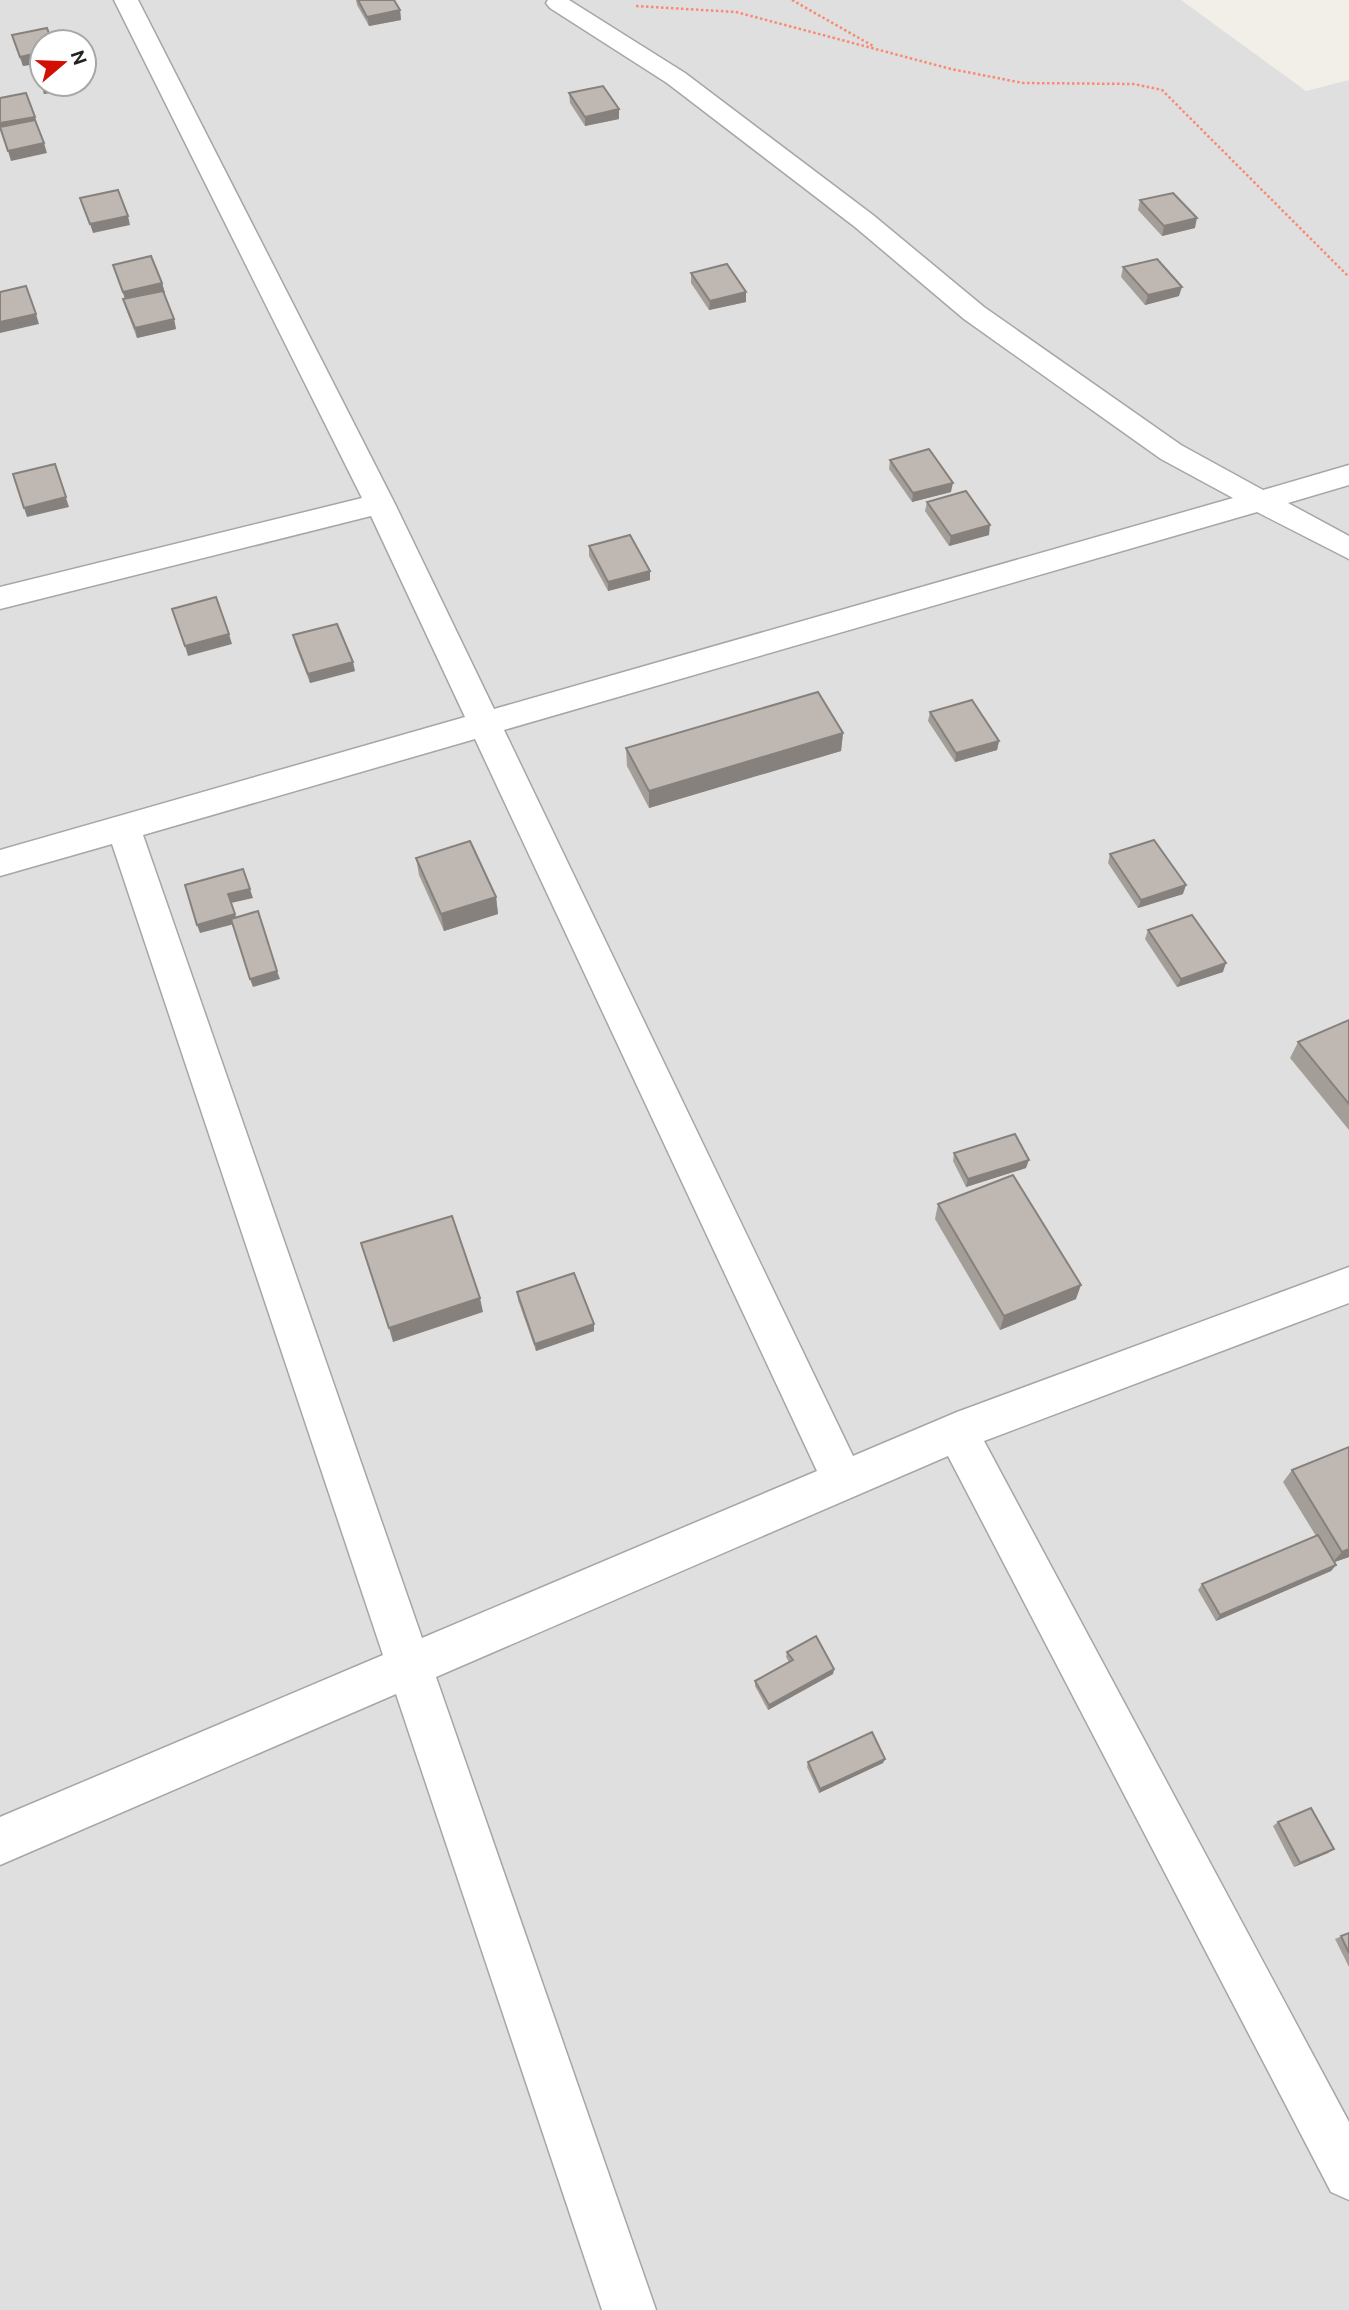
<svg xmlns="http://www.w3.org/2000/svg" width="1349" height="2310" font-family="Ubuntu,sans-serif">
<rect width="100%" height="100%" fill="#f2efe9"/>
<path fill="#e0dfdf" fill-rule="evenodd" d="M0 0H1181L1306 91 1349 80V2310H0ZM42 42H84V84H42Z"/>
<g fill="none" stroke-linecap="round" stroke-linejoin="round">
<defs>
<path id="minor" d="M114 0H138L395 504 494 709 1233 498 1161 459 964 319 855 227 667 83 550 8 546 3 548 0H569L685 73 873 215 984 307 1181 445 1263 490 1349 465V485L1288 503 1349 536V559L1257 512 504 730 853 1456 957 1412 1349 1267V1303L984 1441 1349 2122V2200L1331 2192 948 1456 436 1677 656 2310H602L396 1694 0 1865V1817L383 1655 112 844 0 876V850L465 717 371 516 0 609V587L362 498ZM475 739 817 1471 422 1638 143 835Z"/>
</defs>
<use href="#minor" stroke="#a6a6a6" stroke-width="3"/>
<g stroke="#f98973" stroke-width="2.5" stroke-dasharray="2.5 2.5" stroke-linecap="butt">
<polyline points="792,0 873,46"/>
<polyline points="636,6 736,12 951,69 1023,83 1134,84 1162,90 1349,277"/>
</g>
<use href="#minor" fill="#fff" fill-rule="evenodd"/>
</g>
<g fill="#a49e99">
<polygon points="356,0 394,0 400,10 401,20 369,26 357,5"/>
<polygon points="12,35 42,42 79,88 44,94 34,64 23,66"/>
<polygon points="569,93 619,119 585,126 570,103"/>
<polygon points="1140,200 1195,228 1162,236 1138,210"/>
<polygon points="113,265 162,283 165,293 164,293 174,319 176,329 137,338 126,309 123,299 125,299"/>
<polygon points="1123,267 1179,296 1145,305 1121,277"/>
<polygon points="691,273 746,292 746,302 709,310 691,283"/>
<polygon points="890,460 951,492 912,502 889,469"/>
<polygon points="927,502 989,535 949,546 925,511"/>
<polygon points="589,546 650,580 608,591 589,556"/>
<polygon points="293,635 355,671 310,683 295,644"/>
<polygon points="930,712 999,741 997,750 955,762 928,721"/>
<polygon points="843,733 841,751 649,808 627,766 626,748"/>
<polygon points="1110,854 1183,894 1138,908 1108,863"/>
<polygon points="416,858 496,897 498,914 444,931 419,875"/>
<polygon points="1148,930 1223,972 1177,987 1145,939"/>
<polygon points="1349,1020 1349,1130 1290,1058 1298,1042"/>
<polygon points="954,1153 1026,1168 966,1187 953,1161"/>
<polygon points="938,1204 1076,1299 1000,1330 935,1219"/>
<polygon points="517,1292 594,1324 594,1331 536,1351 518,1300"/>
<polygon points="1349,1447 1349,1557 1334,1562 1336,1565 1331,1571 1216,1621 1198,1590 1202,1584 1316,1536 1283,1482 1292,1470"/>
<polygon points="787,1652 834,1669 833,1674 768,1710 755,1686 755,1681 789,1662 786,1657"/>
<polygon points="885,1759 883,1763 819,1793 807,1767 808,1762"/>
<polygon points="1278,1822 1328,1853 1294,1867 1273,1826"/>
<polygon points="1349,1933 1349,1967 1335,1939"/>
</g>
<g fill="#86817d">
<polygon points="400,10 401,20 369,26 367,17"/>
<polygon points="42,52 42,63 23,66 20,57"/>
<polygon points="46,84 78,84 79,88 44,94 42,85"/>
<polygon points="619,109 619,119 585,126 585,117"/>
<polygon points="35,117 37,126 0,129 0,123"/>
<polygon points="44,143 47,153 11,161 8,151"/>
<polygon points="128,216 130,225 93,233 90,224"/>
<polygon points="1197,218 1195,228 1162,236 1164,226"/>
<polygon points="162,283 165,293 126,302 123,292"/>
<polygon points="1182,287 1179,296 1145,305 1148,295"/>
<polygon points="746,292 746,302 709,310 710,301"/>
<polygon points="36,314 39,324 0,333 0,322"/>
<polygon points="174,319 176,329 137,338 135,328"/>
<polygon points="55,464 69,507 27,517 24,508"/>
<polygon points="953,483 951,492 912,502 913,493"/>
<polygon points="990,525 989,535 949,546 951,536"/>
<polygon points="650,571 650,580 608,591 608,582"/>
<polygon points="229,634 232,644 188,656 185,646"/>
<polygon points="353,662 355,671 310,683 308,674"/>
<polygon points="843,733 841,751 649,808 649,791"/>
<polygon points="999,741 997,750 955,762 956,753"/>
<polygon points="1186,885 1183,894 1138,908 1141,900"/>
<polygon points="250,889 253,898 231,903 228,894"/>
<polygon points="496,897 498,914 444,931 441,914"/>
<polygon points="235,914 238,923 200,933 197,925"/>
<polygon points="1226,963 1223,972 1177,987 1181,979"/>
<polygon points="277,971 280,979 253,987 250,979"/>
<polygon points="1029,1160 1026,1168 966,1187 968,1179"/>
<polygon points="1081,1285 1076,1299 1000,1330 1004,1316"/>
<polygon points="480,1298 483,1312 393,1342 389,1328"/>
<polygon points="594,1324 594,1331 536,1351 535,1344"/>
<polygon points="1349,1549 1349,1557 1332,1563 1342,1552"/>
<polygon points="1336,1565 1331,1571 1216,1621 1220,1615"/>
<polygon points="834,1669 833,1674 768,1710 769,1705"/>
<polygon points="885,1759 883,1763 819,1793 820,1789"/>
<polygon points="1334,1849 1328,1853 1294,1867 1300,1863"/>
</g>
<g fill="#bfb8b2" stroke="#86817d" stroke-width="2">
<polygon points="358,0 394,0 400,10 367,17"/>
<polygon points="47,28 52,42 42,42 42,52 20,57 12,35"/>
<polygon points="42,61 42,84 46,84 42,85 33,62"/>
<polygon points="603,86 619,109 585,117 569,93"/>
<polygon points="26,93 35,117 0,123 0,98"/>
<polygon points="35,120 44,143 8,151 0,127"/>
<polygon points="118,190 128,216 90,224 80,198"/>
<polygon points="1173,193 1197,218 1164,226 1140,200"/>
<polygon points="151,256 162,283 123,292 113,265"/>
<polygon points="1157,259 1182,287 1148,295 1123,267"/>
<polygon points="727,264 746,292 710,301 691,273"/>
<polygon points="26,286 36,314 0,322 0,292"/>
<polygon points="163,291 174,319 135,328 123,299"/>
<polygon points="929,449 953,483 913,493 890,460"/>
<polygon points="55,464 66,497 24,508 13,474"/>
<polygon points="966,491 990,525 951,536 927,502"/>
<polygon points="630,535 650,571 608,582 589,546"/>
<polygon points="216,597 229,634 185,646 172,609"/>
<polygon points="337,624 353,662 308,674 293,635"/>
<polygon points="818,692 843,733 649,791 626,748"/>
<polygon points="972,700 999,741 956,753 930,712"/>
<polygon points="1154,840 1186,885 1141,900 1110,854"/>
<polygon points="470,841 496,897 441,914 416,858"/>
<polygon points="243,869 250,889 228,894 235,914 197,925 185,885"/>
<polygon points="258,911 277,971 250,979 231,919"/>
<polygon points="1192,915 1226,963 1181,979 1148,930"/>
<polygon points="1349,1020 1349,1104 1298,1042"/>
<polygon points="1015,1134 1029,1160 968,1179 954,1153"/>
<polygon points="1013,1175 1081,1285 1004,1316 938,1204"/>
<polygon points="452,1216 480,1298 389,1328 361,1243"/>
<polygon points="574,1273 594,1324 535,1344 517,1292"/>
<polygon points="1349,1447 1349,1549 1342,1552 1292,1470"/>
<polygon points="1318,1535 1336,1565 1220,1615 1202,1584"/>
<polygon points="816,1636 834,1669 769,1705 755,1681 793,1660 787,1652"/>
<polygon points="872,1732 885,1759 820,1789 808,1762"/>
<polygon points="1311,1808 1334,1849 1300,1863 1278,1822"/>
<polygon points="1349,1933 1349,1953 1341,1936"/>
</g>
<g transform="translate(63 63) rotate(71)"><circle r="33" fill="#ffffff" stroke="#a7a7a7" stroke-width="2"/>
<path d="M0-5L12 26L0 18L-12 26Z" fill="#d10f02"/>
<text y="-10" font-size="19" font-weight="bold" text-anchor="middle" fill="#222222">N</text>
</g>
</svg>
